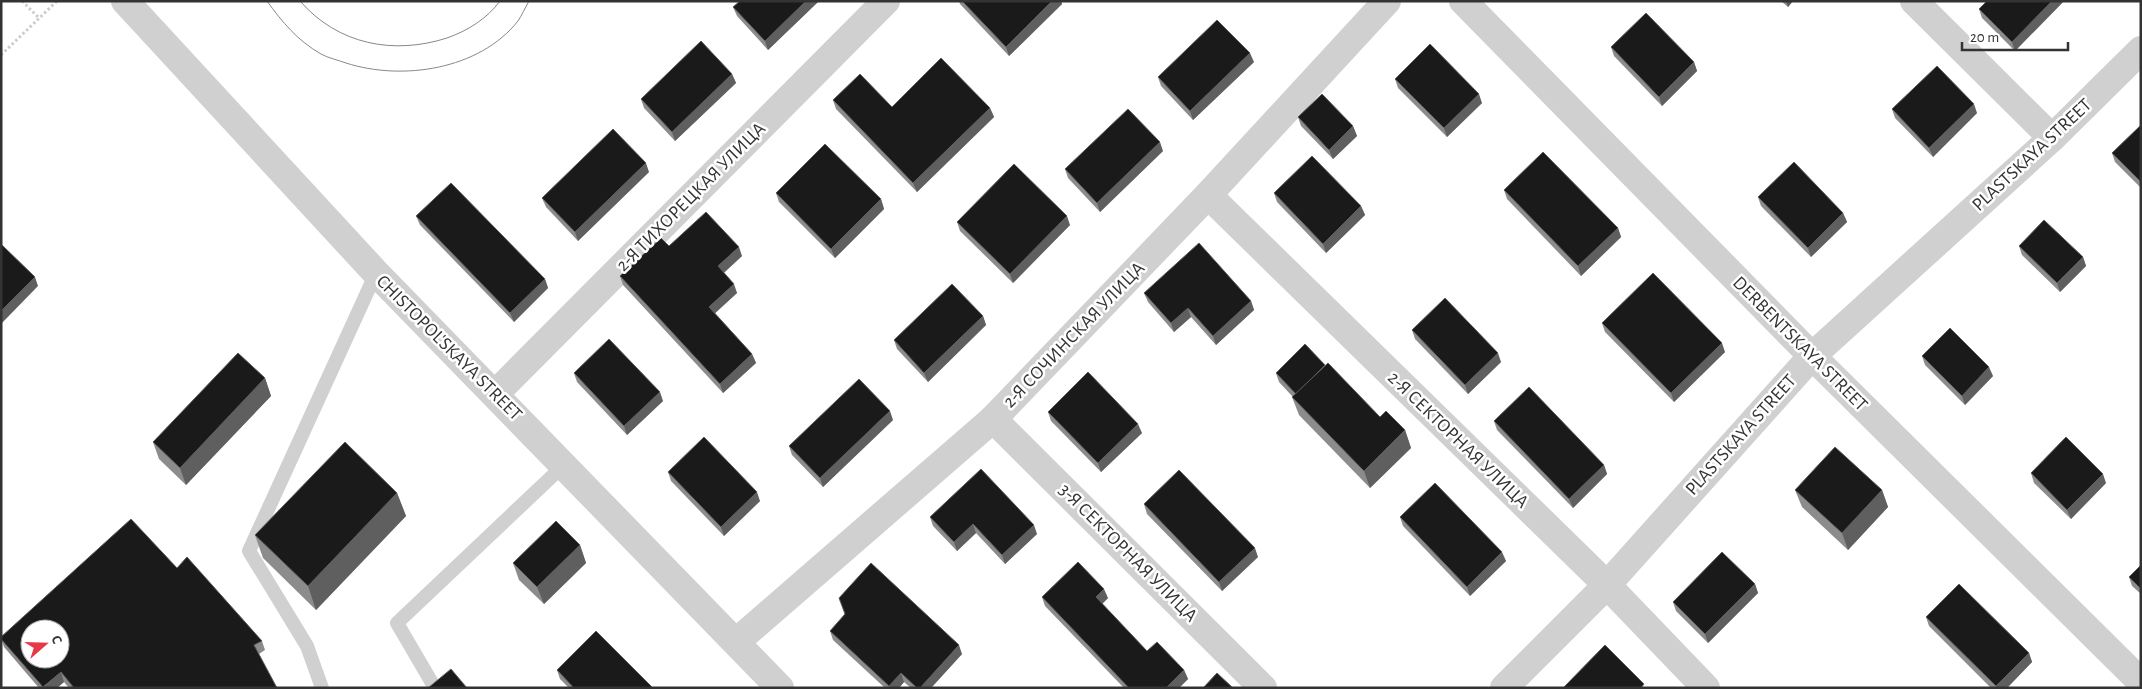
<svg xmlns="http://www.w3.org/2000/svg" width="2142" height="689" font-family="'Alegreya Sans',sans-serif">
<rect width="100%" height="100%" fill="#fff"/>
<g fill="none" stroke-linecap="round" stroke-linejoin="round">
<g stroke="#cdcdcd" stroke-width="3" stroke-dasharray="2.5 2.5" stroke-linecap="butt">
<polyline points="22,1 39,18"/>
<polyline points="1,55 57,1"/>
</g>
<g stroke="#d0d0d0" stroke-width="14">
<polyline points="322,688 307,646 249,551 376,273"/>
<polyline points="435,688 397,623 564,465"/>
</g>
<g stroke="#d0d0d0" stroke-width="28">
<polyline points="125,1 376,273 780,688"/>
<polyline points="1463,1 1812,356 2141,682"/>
<polyline points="1914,1 2052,138"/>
<polyline points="1208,195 1607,585 1706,688"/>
<polyline points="495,394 886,1"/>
<polyline points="993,419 1263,688"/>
<polyline points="736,642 993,419 1208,195 1387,1"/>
<polyline points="1504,688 1607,585 1812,356 2052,138 2141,50"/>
</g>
<g stroke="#888" stroke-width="1">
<path d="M267 1C282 22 298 41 321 54 328 58 338 60 346 63 402 81 479 70 518 21 522 15 525 8 529 1"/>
<path d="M300 1C338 45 394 55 447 38 467 31 487 19 500 1"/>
</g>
</g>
<g fill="#8c8c8c">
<polygon points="740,1 819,1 768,50 737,16 733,7"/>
<polygon points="959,1 1061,1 1062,4 1009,56 960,4"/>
<polygon points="1781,1 1793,1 1788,7"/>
<polygon points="2064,1 2015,51 1982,18 1979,9"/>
<polygon points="1611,47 1694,62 1697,71 1662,106 1614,56"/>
<polygon points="1254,62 1193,120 1161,86 1158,77"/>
<polygon points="732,74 736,83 675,141 644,108 641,99"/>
<polygon points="1395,79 1482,103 1447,137 1398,88"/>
<polygon points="833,100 892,107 990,108 994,117 917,192 836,109"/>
<polygon points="1892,109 1977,113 1933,157 1895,118"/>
<polygon points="1298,117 1353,126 1357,136 1333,159 1301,126"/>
<polygon points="2141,125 2141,188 2115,162 2112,153"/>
<polygon points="1163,151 1100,212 1068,178 1065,169"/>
<polygon points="649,172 578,241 546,207 542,198"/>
<polygon points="1504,190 1618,228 1621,237 1581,276 1507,199"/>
<polygon points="776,193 881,199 884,209 835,258 779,202"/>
<polygon points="1274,193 1361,206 1365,215 1326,253 1277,202"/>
<polygon points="1758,197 1843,213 1847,222 1811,257 1761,206"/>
<polygon points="416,216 545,279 548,288 514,322 420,225"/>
<polygon points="957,222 1070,225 1013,283 960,231"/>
<polygon points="669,246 742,256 724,273 737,293 715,313 752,354 756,363 723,393 623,285 620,276"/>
<polygon points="2019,246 2083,257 2086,266 2060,292 2022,255"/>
<polygon points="1144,293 1251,301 1254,310 1216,345 1191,317 1174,332 1148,302"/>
<polygon points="983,316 986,325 928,382 897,349 894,340"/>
<polygon points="1602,323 1725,352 1674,402 1605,332"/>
<polygon points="1412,330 1501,362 1468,394 1415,339"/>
<polygon points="1922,356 1993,376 1965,405 1925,365"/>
<polygon points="1325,365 1380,417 1405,430 1411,448 1370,488 1299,415 1292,397 1293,397 1279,382 1276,373"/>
<polygon points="574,373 663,401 627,435 577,382"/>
<polygon points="265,378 271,396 186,485 159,459 153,442"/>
<polygon points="1048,412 1142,433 1101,472 1051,421"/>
<polygon points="893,420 823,487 792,455 789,446"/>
<polygon points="1494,421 1604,465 1607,474 1573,508 1497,430"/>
<polygon points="668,472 760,501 724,536 671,481"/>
<polygon points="2031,473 2106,483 2071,519 2034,483"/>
<polygon points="1795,490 1882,490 1888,507 1848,550 1802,507"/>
<polygon points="397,493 406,516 316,610 263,558 255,535"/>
<polygon points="1144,504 1258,557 1222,591 1147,514"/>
<polygon points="930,517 1037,534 1005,564 976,533 957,551 933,526"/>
<polygon points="1400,517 1506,561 1470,596 1403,526"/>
<polygon points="580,545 586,563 544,604 519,580 513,563"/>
<polygon points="2141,565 2141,594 2132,586 2129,577"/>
<polygon points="177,568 262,641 265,650 259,654 277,688 69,688 64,682 57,688 39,688 4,647 1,637"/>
<polygon points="1755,584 1758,593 1708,643 1676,611 1673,602"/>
<polygon points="1042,597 1108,598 1102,604 1147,651 1184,670 1188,679 1179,688 1124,688 1045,606"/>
<polygon points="1926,617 2029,653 2032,662 2007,688 1991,688 1929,626"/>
<polygon points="830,631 962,654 931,688 911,688 904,682 899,688 885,688 833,640"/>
<polygon points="557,670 653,688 569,688 560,679"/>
</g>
<g fill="#5f5f5f">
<polygon points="806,1 819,1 768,50 765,41"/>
<polygon points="1052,1 1061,1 1062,4 1009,56 1006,47"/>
<polygon points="1786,1 1793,1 1788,7"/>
<polygon points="2052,1 2064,1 2015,51 2012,42"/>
<polygon points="1250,53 1254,62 1193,120 1190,111"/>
<polygon points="1694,62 1697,71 1662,106 1659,97"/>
<polygon points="732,74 736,83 675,141 672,132"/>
<polygon points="1479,94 1482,103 1447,137 1444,128"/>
<polygon points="1974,104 1977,113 1933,157 1929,148"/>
<polygon points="990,108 994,117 917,192 913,183"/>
<polygon points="1353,126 1357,136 1333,159 1329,150"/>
<polygon points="1160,142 1163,151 1100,212 1097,203"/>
<polygon points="646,163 649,172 578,241 575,232"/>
<polygon points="881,199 884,209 835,258 831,249"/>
<polygon points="1361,206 1365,215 1326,253 1323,244"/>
<polygon points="1843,213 1847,222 1811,257 1808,248"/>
<polygon points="1067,216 1070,225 1013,283 1010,274"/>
<polygon points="1618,228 1621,237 1581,276 1578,266"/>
<polygon points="739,247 742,256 721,275 718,266"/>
<polygon points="2083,257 2086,266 2060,292 2057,283"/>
<polygon points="35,277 38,286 1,324 1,311"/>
<polygon points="545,279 548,288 514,322 510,313"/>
<polygon points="734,284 737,293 712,316 709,307"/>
<polygon points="1251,301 1254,310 1216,345 1213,336"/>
<polygon points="1188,308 1191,317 1174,332 1171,323"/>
<polygon points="983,316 986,325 928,382 924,373"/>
<polygon points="1722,343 1725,352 1674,402 1671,393"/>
<polygon points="1498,353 1501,362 1468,394 1465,385"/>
<polygon points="752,354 756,363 723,393 720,384"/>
<polygon points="1989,367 1993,376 1965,405 1962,396"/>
<polygon points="265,378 271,396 186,485 180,468"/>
<polygon points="660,392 663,401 627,435 624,426"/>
<polygon points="890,411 893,420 823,487 820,478"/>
<polygon points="1138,424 1142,433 1101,472 1098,463"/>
<polygon points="1405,430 1411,448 1370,488 1364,471"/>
<polygon points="1604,465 1607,474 1573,508 1569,499"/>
<polygon points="2103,474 2106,483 2071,519 2067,510"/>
<polygon points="1882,490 1888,507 1848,550 1842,533"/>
<polygon points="757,492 760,501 724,536 721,527"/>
<polygon points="397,493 406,516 316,610 308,586"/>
<polygon points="973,524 976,533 957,551 954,542"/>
<polygon points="1034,525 1037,534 1005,564 1002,555"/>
<polygon points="580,545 586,563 544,604 537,587"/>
<polygon points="1255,548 1258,557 1222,591 1219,582"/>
<polygon points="1502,552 1506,561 1470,596 1467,587"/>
<polygon points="1755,584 1758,593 1708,643 1705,634"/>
<polygon points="1104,589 1108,598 1099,607 1096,597"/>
<polygon points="959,645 962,654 931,688 920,688"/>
<polygon points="2029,653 2032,662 2007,688 1996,688 1996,686"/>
<polygon points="1184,670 1188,679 1179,688 1166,688"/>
<polygon points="61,672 64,682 57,688 43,688"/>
<polygon points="901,673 904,682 899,688 890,688 889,686"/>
</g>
<g fill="#1a1a1a" stroke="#5f5f5f" fill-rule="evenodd">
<polygon points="740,1 806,1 765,41 733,7"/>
<polygon points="962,1 1052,1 1006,47"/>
<polygon points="1987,1 2052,1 2012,42 1979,9"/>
<polygon points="1646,13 1694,62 1659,97 1611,47"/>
<polygon points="1217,20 1250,53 1190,111 1158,77"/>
<polygon points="701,41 732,74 672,132 641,99"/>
<polygon points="1430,44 1479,94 1444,128 1395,79"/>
<polygon points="941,58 990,108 913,183 833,100 860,74 892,107"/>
<polygon points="1937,66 1974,104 1929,148 1892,109"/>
<polygon points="1322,94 1353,126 1329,150 1298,117"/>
<polygon points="1128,109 1160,142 1097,203 1065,169"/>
<polygon points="2141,125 2141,182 2112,153"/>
<polygon points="613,129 646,163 575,232 542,198"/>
<polygon points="825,144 881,199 831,249 776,193"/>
<polygon points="1543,152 1618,228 1578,266 1504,190"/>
<polygon points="1312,156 1361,206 1323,244 1274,193"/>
<polygon points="1794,162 1843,213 1808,248 1758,197"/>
<polygon points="1014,164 1067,216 1010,274 957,222"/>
<polygon points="451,183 545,279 510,313 416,216"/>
<polygon points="706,212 739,247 718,266 734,284 709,307 752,354 720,384 620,276 661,238 669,246"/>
<polygon points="2044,220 2083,257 2057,283 2019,246"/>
<polygon points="1199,243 1251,301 1213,336 1188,308 1171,323 1144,293"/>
<polygon points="2,245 35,277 1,311 1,246"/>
<polygon points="1653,273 1722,343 1671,393 1602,323"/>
<polygon points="952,284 983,316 924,373 894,340"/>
<polygon points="1445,298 1498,353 1465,385 1412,330"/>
<polygon points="1950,328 1989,367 1962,396 1922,356"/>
<polygon points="609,339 660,392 624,426 574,373"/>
<polygon points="1305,344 1325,365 1296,394 1276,373"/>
<polygon points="238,353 265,378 180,468 153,442"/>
<polygon points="1328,363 1380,417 1386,411 1405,430 1364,471 1292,397"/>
<polygon points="1088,372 1138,424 1098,463 1048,412"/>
<polygon points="859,379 890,411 820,478 789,446"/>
<polygon points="1529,387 1604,465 1569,499 1494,421"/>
<polygon points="704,437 757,492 721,527 668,472"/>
<polygon points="2066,437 2103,474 2067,510 2031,473"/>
<polygon points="345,442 397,493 308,586 255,535"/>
<polygon points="1835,447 1882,490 1842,533 1795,490"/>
<polygon points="981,469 1034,525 1002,555 973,524 954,542 930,517"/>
<polygon points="1179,470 1255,548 1219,582 1144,504"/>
<polygon points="1435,483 1502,552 1467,587 1400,517"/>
<path d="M131 519 177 568 187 557 262 641 254 645 277 688H74L61 672 43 687 1 639V637ZM30 629H60V659H30Z"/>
<polygon points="556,521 580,545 537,587 513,563"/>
<polygon points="1722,552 1755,584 1705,634 1673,602"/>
<polygon points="1078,562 1104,589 1096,597 1147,651 1157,642 1184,670 1166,688 1129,688 1042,597"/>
<polygon points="871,563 959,645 920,688 917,688 901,673 889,686 830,631 845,614 839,598"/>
<polygon points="2141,565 2141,589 2129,577"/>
<polygon points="1959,584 2029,653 1996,686 1926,617"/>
<polygon points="596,631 653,688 574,688 557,670"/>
<polygon points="1605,645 1644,684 1641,688 1604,688 1603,687 1602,688 1563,688"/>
<polygon points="451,669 467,688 428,688"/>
<polygon points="1217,673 1233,688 1203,688"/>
</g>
<g text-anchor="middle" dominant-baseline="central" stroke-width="5" stroke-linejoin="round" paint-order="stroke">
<g font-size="19" fill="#333" stroke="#fff">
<text transform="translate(2032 155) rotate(-43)">PLASTSKAYA STREET</text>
<text transform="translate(691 197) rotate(-45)">2-Я ТИХОРЕЦКАЯ УЛИЦА</text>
<text transform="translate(1074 335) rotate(-46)">2-Я СОЧИНСКАЯ УЛИЦА</text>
<text transform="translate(1800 344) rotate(45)">DERBENTSKAYA STREET</text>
<text transform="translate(449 348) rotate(45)">CHISTOPOL'SKAYA STREET</text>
<text transform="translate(1741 435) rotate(-48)">PLASTSKAYA STREET</text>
<text transform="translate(1458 440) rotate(44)">2-Я СЕКТОРНАЯ УЛИЦА</text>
<text transform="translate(1128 553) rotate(45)">3-Я СЕКТОРНАЯ УЛИЦА</text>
</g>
</g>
<rect width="2142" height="689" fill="none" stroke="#333333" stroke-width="5"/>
<g transform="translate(45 644) rotate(70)"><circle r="24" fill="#ffffff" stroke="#adadad"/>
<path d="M0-4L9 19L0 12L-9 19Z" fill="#e63946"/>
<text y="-8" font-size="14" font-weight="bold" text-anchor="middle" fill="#333333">С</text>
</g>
<path d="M1962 42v8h106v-8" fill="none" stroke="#333333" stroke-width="2.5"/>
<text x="1970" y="42" font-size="15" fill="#333333" stroke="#ffffff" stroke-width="4" paint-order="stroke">20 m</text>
</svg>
